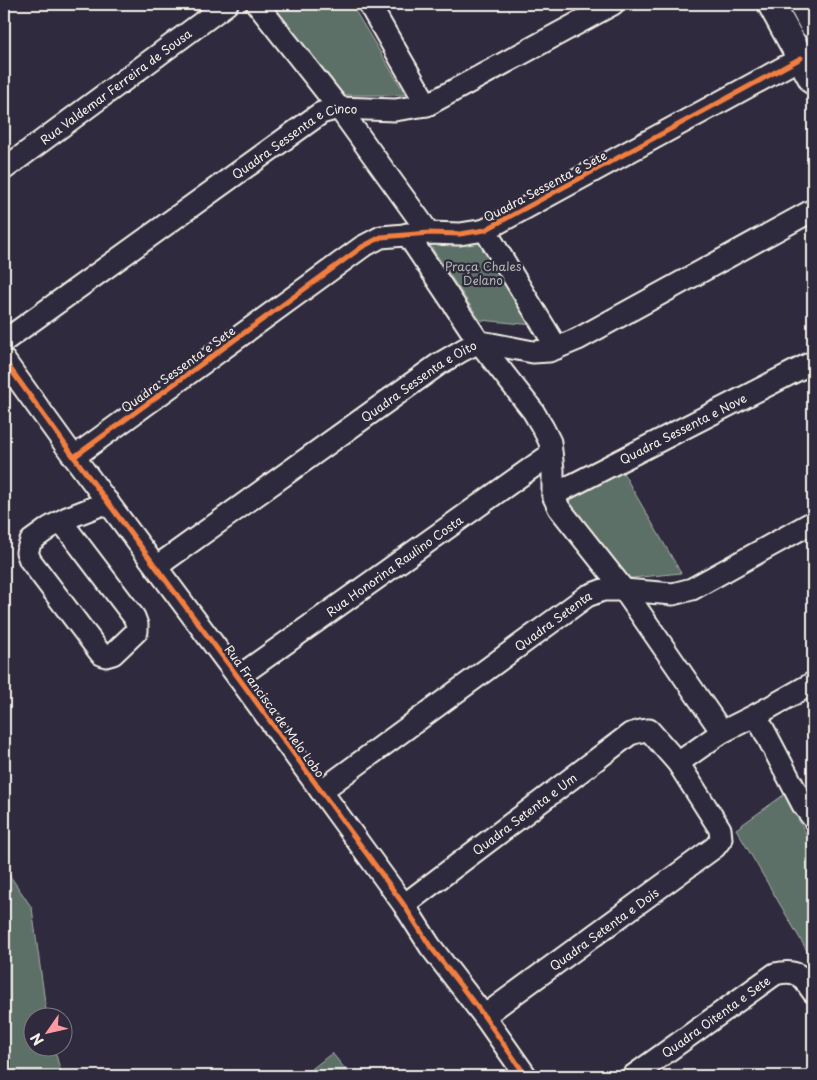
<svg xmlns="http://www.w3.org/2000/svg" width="817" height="1080" font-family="'Playpen Sans',sans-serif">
<rect width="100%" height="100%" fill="#2f2a3d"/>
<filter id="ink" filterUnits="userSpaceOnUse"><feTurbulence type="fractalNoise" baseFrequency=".02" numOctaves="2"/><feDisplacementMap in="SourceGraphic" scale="10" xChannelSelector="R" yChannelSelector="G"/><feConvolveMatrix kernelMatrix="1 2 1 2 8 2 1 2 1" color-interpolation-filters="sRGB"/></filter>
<g filter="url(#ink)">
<g fill="#5d6f67" stroke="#a8b0a8">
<polygon points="261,4 351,4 406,95 333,95"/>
<polygon points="428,242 498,243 545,326 480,320"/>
<polygon points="622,471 681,573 622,579 561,500"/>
<polygon points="785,794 813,847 813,961 736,829"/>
<polygon points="4,867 32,908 47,1017 32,1018 32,1048 54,1048 62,1076 4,1076"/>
<polygon points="332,1053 351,1076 303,1076"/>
</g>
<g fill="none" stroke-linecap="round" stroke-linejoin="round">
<defs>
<g id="minor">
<polyline points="257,4 339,108 429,233"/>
<polyline points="369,4 427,105"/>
<path id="s1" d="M4 169 227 4"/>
<polyline points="485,230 557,348"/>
<polyline points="407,234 479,342 533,411 543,428 550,442 553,470 553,495 559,508 624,590 722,732"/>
<path id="s2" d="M4 341 321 113 339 108 395 110 427 105 613 4"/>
<polyline points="4,360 74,457 238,677 404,905 430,946 484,1016 526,1076"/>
<polyline points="74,457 362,247 381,237 429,233 460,234 485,230 801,58"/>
<path id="s3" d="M553 495 813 362"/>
<polyline points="61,521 134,617 137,625 137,631 113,654 106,656 101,654 30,560 27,552 31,541 49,528 67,518 108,502"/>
<path id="s4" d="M156 567 439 364 463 350 479 342 492 344 533 352 549 351 578 339 813 210"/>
<path id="s5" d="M238 677 551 454"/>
<polyline points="756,715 803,805 813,818"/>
<polyline points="678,763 722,732 756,715 813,683"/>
<path id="s6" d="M321 791 587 596 603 590H624L673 594 692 589 813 522"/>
<path id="s7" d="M404 905 630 734 641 731 649 730 678 763 720 829 721 839 715 847 484 1016"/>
<path id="s8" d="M633 1076 775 974C797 969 801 975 813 992"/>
</g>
<g id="major">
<polyline points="771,4 813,81"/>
<polyline points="802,4 813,25"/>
</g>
</defs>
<use href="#minor" stroke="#f4f1e8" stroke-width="25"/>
<use href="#major" stroke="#f4f1e8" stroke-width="30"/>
<use href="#minor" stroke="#2f2a3d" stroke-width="21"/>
<use href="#major" stroke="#2f2a3d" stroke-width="26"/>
<defs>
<g id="cycleway">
<polyline points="4,360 74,457 238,677 404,905 430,946 484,1016 526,1076"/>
<polyline points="74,457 362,247 381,237 429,233 460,234 485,230 801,58"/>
</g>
</defs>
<use href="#cycleway" stroke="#2f2a3d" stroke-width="8"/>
<use href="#cycleway" stroke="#f27e40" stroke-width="5"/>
</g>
</g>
<g text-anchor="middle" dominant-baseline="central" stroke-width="4.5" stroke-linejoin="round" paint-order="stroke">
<g font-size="12" fill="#f4f1e8" stroke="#2f2a3d">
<text stroke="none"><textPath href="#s1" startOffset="139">Rua Valdemar Ferreira de Sousa</textPath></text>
<text stroke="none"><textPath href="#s2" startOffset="355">Quadra Sessenta e Cinco</textPath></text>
<text transform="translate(545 186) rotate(-28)">Quadra Sessenta e Sete</text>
<text transform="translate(178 369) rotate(-36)">Quadra Sessenta e Sete</text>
<text stroke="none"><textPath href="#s4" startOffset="322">Quadra Sessenta e Oito</textPath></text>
<text stroke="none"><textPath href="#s3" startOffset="146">Quadra Sessenta e Nove</textPath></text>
<text stroke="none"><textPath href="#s5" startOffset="192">Rua Honorina Raulino Costa</textPath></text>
<text stroke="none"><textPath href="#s6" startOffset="288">Quadra Setenta</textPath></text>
<text transform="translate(275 711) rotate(54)">Rua Francisca de Melo Lobo</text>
<text stroke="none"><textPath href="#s7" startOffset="151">Quadra Setenta e Um</textPath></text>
<text transform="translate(604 929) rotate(-36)">Quadra Setenta e Dois</text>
<text stroke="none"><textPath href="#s8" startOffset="102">Quadra Oitenta e Sete</textPath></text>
</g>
<g font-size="12" fill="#b0b6ae" stroke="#2f2a3d">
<text x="483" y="266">Praça Chales<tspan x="483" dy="14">Delano</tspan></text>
</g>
</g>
<rect width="817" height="1080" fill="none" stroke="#2f2a3d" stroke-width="20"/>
<rect x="10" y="10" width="797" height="1060" fill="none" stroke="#f4f1e8" stroke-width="2" filter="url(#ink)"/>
<g transform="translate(48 1032) rotate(236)"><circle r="24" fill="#2f2a3d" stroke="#7e7a81"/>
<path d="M0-4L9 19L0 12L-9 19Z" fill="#ff9aa2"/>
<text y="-8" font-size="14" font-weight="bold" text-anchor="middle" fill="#f4f1e8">N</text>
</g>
</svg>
